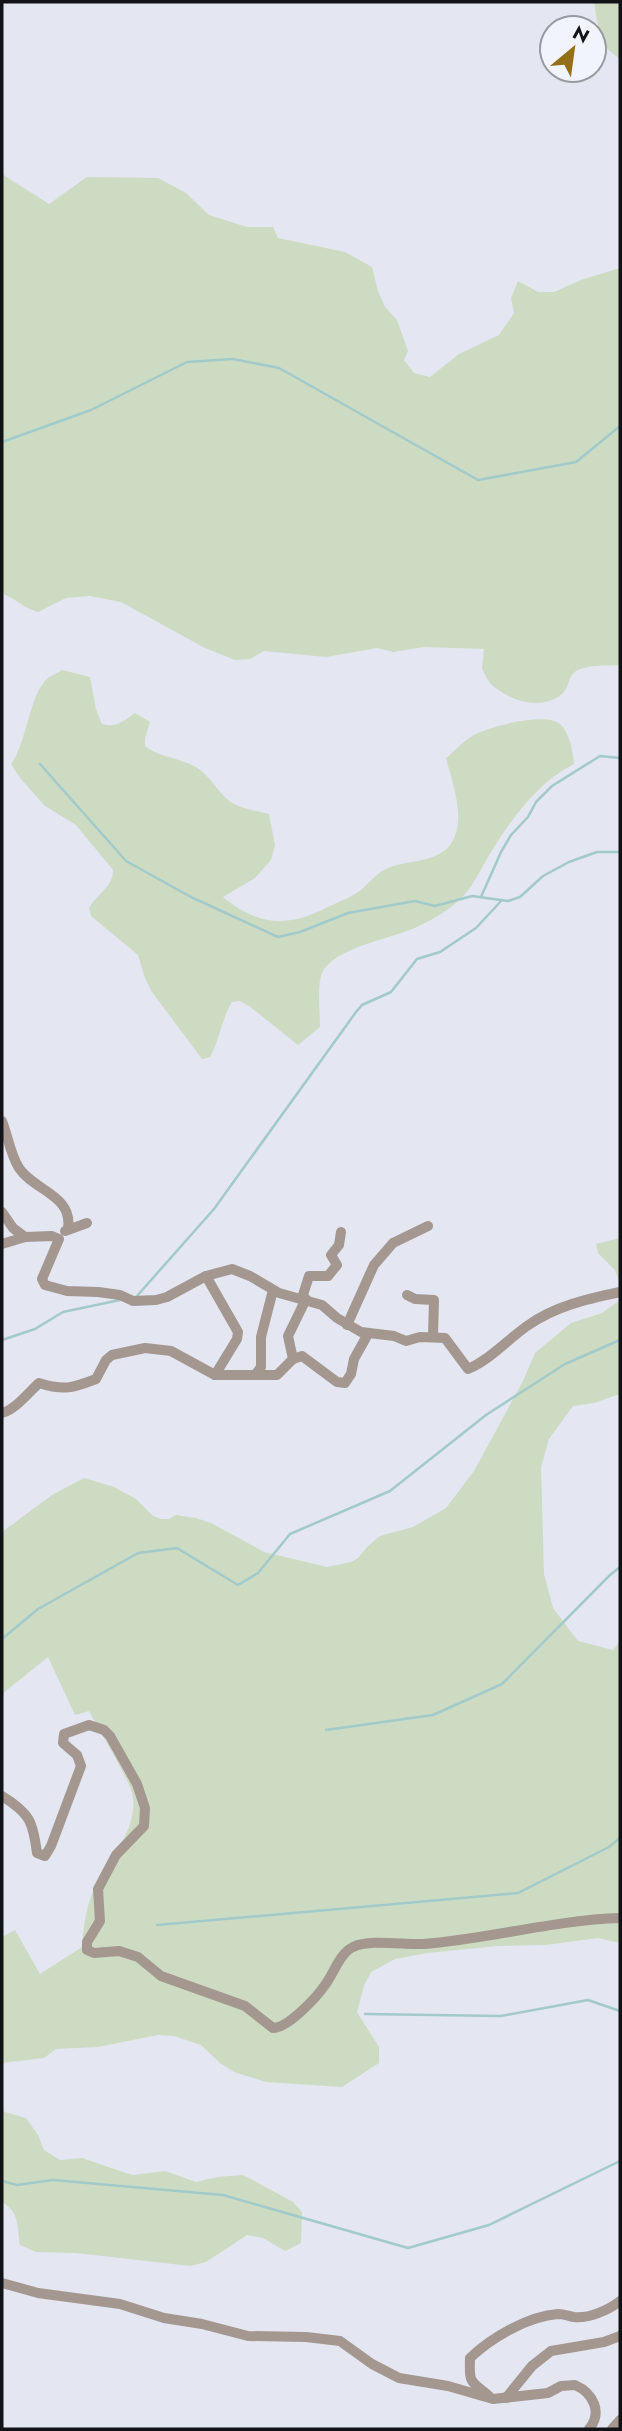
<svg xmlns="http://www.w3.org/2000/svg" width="622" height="2431" font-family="Jost,sans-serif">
<rect width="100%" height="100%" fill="#e4e6f2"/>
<g fill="#cddbc3">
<polygon points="594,2 620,2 620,59 601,44"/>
<path d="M2 174 49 204 87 177 158 178 186 193 209 215 247 227H273L278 238 345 252 372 267 378 291 385 307 397 320 408 351 404 360 414 373 430 377 459 354 499 335 514 313 511 298 518 281 538 292H554L581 280 620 268V665C606 666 589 664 576 671 568 676 569 688 562 694 541 712 507 700 490 683 487 679 484 673 482 668L484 649 424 647 393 652 377 648 326 657 264 651 250 659 235 660 205 648 121 602 90 596 66 598 38 612C23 608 16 599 2 593Z"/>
<path d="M62 670 90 677 96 709 102 724C116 728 124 721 135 713L150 722 145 738V746C158 757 180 758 196 767 209 775 216 789 227 799 238 809 255 810 269 814L275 845 271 860 255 878 223 897C256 924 284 928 322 910 335 903 348 899 360 891 368 884 375 875 384 870 405 858 444 866 455 836 464 812 452 782 446 758 456 750 465 739 476 734 492 726 545 712 560 724 570 733 573 752 574 764 536 783 510 821 488 857 481 869 474 884 465 894 453 908 434 919 417 927 392 939 334 947 322 973 317 984 320 1014 320 1027L298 1045 249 1006 240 1001 232 1002C221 1020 220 1039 210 1057L202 1059 152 992 145 978 138 955 91 916 89 908C97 894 114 886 113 870L76 825 45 806 21 779 11 764C27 743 29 694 48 678 52 675 58 673 62 670Z"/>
<polygon points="620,1238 620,1284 615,1270 598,1253 596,1244"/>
<path d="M620 1300V1394L594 1403 573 1406 549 1439 541 1467 544 1574 553 1608 578 1641 613 1650 620 1642V1943L598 1938 545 1945 498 1946 427 1953 395 1959 371 1972 364 1986 357 2012 379 2047V2063L342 2087 266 2082 234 2072 220 2063 201 2045 174 2036 158 2035 98 2047 56 2049 44 2058 2 2063V1937L15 1930 40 1974 82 1947C83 1927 86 1908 94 1889 107 1857 137 1835 133 1797 132 1784 97 1726 89 1711L75 1715 48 1657 2 1694V1532L52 1495 84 1478 114 1487 136 1499 153 1516 161 1519H169L176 1515 196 1518 211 1523 264 1552 327 1567 351 1562 358 1558 368 1546 380 1536 413 1527 446 1508 474 1471 523 1381 535 1353 571 1323 602 1313Z"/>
<path d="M2 2111 26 2118 38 2135 44 2150 60 2160 82 2158 126 2173 133 2175 165 2171 196 2182 217 2177 242 2175 249 2178 293 2202 302 2212 301 2243 285 2251 263 2238 247 2235 206 2262 190 2266 76 2253 36 2252 20 2245C17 2227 20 2212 2 2202Z"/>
</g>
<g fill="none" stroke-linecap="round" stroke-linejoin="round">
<g stroke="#a2caca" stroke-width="2.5">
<polyline points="2,442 91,410 187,362 233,359 279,368 478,480 576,462 620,426"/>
<polyline points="40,764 126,861 191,897 278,937 300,932 348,913 415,901 435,906 472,896 508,901 520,897 543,876 569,862 597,852 620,852"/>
<polyline points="481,897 501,852 511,835 528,817 536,802 552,786 600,756 620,758"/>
<polyline points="137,1296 214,1209 356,1012 362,1005 391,992 417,959 440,952 476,928 502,900"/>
<polyline points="2,1340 35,1329 63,1312 120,1300"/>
<polyline points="2,1639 38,1609 138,1553 177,1548 238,1585 258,1573 290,1534 390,1491 486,1415 565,1364 620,1340"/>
<polyline points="326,1730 433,1715 502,1684 610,1575 620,1567"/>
<polyline points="157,1925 518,1893 609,1847 620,1838"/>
<polyline points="365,2014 501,2016 588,2000 620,2011"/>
<polyline points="2,2181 17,2185 53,2180 223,2195 408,2248 489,2225 620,2161"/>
</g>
<g stroke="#a3978f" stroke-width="10">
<path d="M2 1121C8 1136 10 1154 19 1168 33 1190 73 1195 68 1228"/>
<path d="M2 1212 13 1228 25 1237 52 1236 59 1239 42 1279 45 1285 67 1291 98 1292 120 1295 133 1301 156 1300 167 1297 206 1276 232 1269 250 1276 279 1293 322 1305 337 1318 361 1332 394 1336 406 1341 420 1337 445 1338 468 1369C491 1359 507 1340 527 1326 555 1306 587 1299 620 1292"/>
<polyline points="65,1231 87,1223"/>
<polyline points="2,1244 25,1237"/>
<polyline points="206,1276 238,1332 237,1339 215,1375"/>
<polyline points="407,1295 415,1299 434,1300 433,1336"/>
<polyline points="302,1298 309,1276 328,1276 337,1265 331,1255 339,1245 341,1232"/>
<polyline points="347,1325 374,1265 393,1243 428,1226"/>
<polyline points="293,1359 288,1336 306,1299"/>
<polyline points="256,1374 261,1367 261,1337 273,1290"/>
<path d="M2 1413C16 1409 28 1393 39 1383 64 1391 73 1388 96 1379L106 1360 112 1355 145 1348 171 1351 215 1375H277L293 1359 302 1356 337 1382 345 1383 351 1374 354 1359 368 1334"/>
<path d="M2 1796C30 1813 33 1822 37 1853L45 1856 51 1846 81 1766 77 1755 63 1743 64 1734 89 1725 104 1730 110 1736 137 1784 145 1808 144 1826 116 1855 98 1889 100 1921 87 1942V1950L94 1953 119 1951 138 1957 161 1976 245 2006 273 2028C288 2028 316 1998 325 1985 334 1973 340 1953 353 1947 369 1939 405 1945 423 1944 489 1939 554 1920 620 1918"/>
<path d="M2 2283 38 2293 120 2304 164 2318 202 2324 248 2336 306 2337 340 2341 372 2364 399 2378 448 2386 493 2399 548 2393 561 2386 575 2385C593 2393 603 2412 589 2429"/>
<path d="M489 2396C470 2380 469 2384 470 2358 491 2338 528 2316 558 2314 564 2314 568 2316 574 2317 588 2319 609 2310 620 2301"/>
<polyline points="506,2398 532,2366 551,2351 604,2342 620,2336"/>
<polyline points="612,2429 620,2420"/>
</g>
</g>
<rect width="622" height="2431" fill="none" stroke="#121317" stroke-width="7"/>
<g transform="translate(573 49) rotate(29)"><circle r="33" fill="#f2f4fd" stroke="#989aa1" stroke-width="2"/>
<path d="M0-5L12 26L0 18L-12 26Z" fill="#946f17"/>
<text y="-10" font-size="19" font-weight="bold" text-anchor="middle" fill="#121317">N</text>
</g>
</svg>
